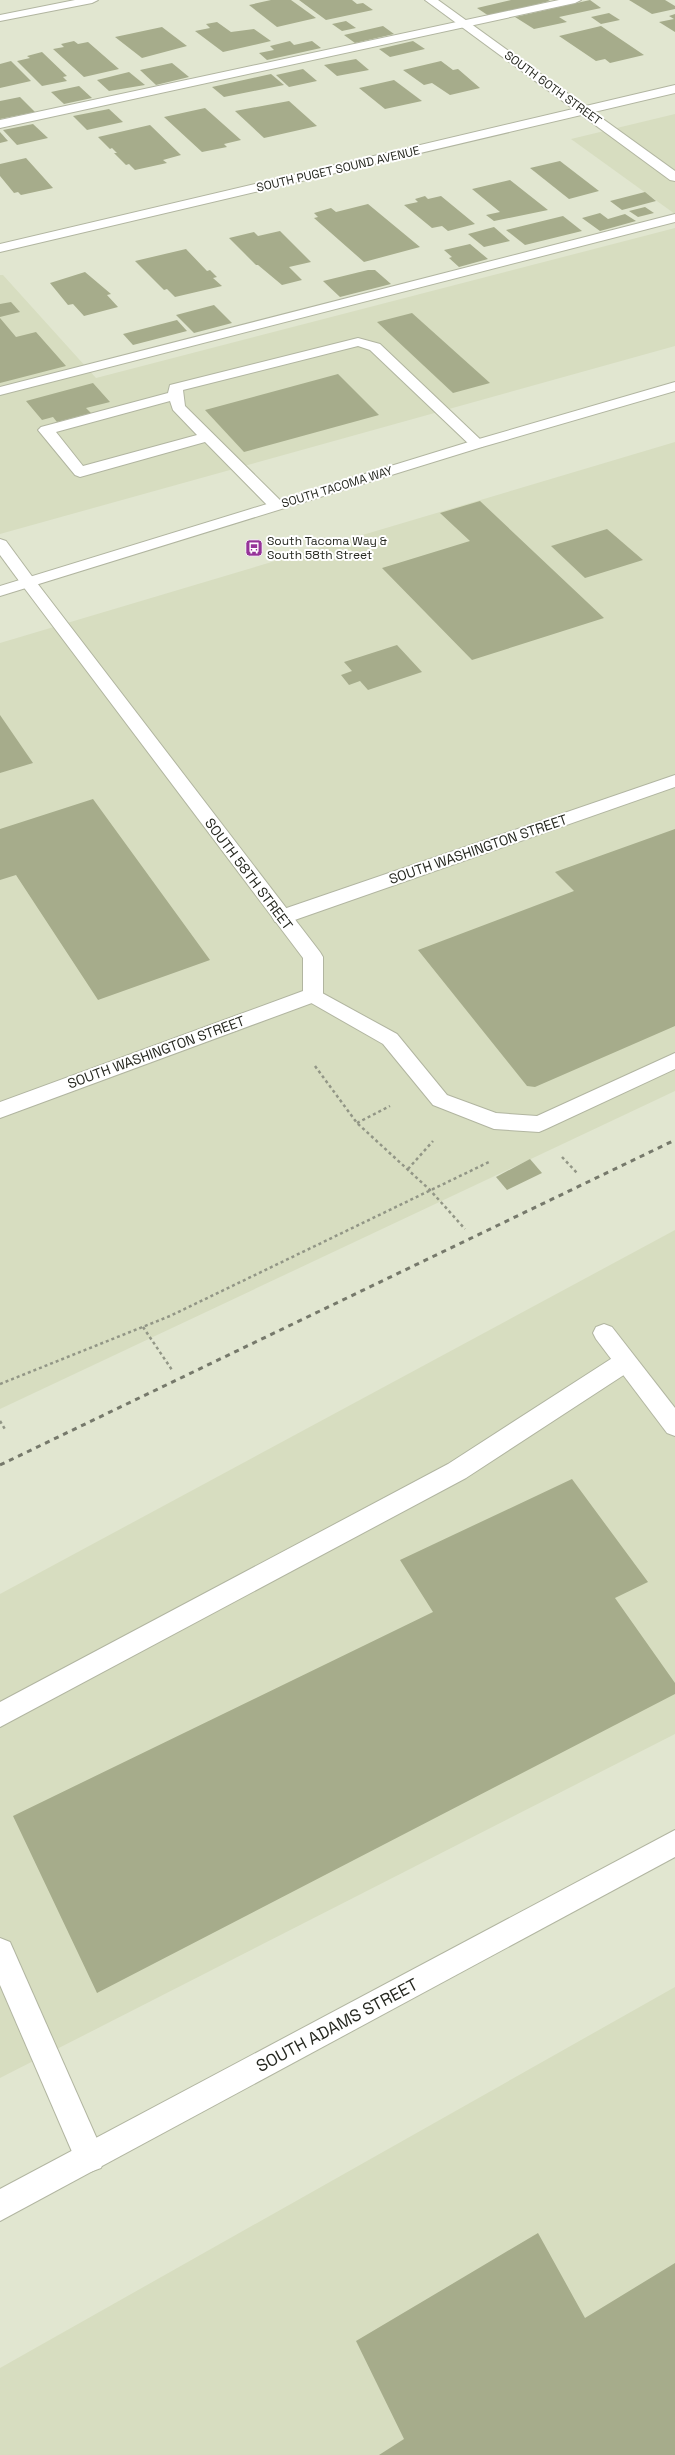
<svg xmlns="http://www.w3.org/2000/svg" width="675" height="2455" font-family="'Space Grotesk',sans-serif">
<rect width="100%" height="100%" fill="#e1e6d0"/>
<g fill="#d7ddc0">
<polygon points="675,114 675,214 571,139"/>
<polygon points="675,228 675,346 0,534 0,275 3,275 96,378"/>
<polygon points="675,442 675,1091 0,1409 0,643"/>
<polygon points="675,1230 675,1734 0,2078 0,1594"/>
<polygon points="675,1987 675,2455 0,2455 0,2368"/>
</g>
<g fill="#a6ac8b">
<polygon points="271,0 291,0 316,18 277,27 249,5"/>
<polygon points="299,0 352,0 357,4 363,3 373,10 326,20"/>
<polygon points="511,0 548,0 550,1 489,16 477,8"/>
<polygon points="590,0 601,8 559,17 567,22 534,29 515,17"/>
<polygon points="629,0 665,0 675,6 675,9 652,14"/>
<polygon points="609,13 620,20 601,24 591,17"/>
<polygon points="675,14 675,32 659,22 674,19 669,16"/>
<polygon points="346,21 356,28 342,31 332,24"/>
<polygon points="217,22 231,32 254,29 271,41 223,52 195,31 210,28 206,24"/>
<polygon points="383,26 394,34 355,43 344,35"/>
<polygon points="601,26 644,55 610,63 605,59 596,61 559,36"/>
<polygon points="162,27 187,46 142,58 115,37"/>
<polygon points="74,41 78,44 88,42 119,69 84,77 53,49 64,47 61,44"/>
<polygon points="290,41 294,45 312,41 321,48 267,60 259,53 274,50 270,46"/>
<polygon points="413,41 425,49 390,57 379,49"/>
<polygon points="42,52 67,76 63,77 67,81 42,86 17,61 30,58 27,56"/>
<polygon points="356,59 369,70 337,76 324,65"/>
<polygon points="11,61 31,81 0,88 0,64"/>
<polygon points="441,61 453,70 458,69 480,88 450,95 432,83 424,85 403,70"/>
<polygon points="172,63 189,77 156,85 140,70"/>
<polygon points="303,69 317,81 289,87 276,75"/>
<polygon points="129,72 145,85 109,91 97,80"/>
<polygon points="271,74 284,85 224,97 212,87"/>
<polygon points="394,80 422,101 385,109 359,88"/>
<polygon points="79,86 92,98 64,104 51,92"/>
<polygon points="20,97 35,112 0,119 0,101"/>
<polygon points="289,101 317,126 264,138 235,111"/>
<polygon points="205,108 241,140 224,144 227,147 202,152 164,117"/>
<polygon points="109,109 123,122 87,130 73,116"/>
<polygon points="33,124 48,138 17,145 3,130"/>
<polygon points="150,125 181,155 163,160 167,163 135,170 129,164 126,165 114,153 117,153 112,148 110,149 98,137"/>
<polygon points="0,132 8,141 0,143"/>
<polygon points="26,158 53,188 21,195 18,192 14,193 0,176 0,164"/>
<polygon points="560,161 599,191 569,199 530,168"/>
<polygon points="510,180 548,210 494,221 486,215 500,212 472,189"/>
<polygon points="645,192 656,201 622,210 610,201"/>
<polygon points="425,196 428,199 441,196 475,224 448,231 442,226 432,228 404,205 418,202 415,199"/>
<polygon points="368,204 420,247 364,262 314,218 318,217 314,213 331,208 336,212"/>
<polygon points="645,207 654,213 638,217 629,211"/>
<polygon points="600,213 608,219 625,214 636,221 600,231 582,218"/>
<polygon points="563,216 582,231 525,245 506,230"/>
<polygon points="494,227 510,241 484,247 468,234"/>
<polygon points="280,231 311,262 289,267 302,280 282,285 258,265 256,265 229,238 254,232 258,236"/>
<polygon points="470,244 488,259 459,267 449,258 452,257 444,250"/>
<polygon points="186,249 207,271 210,270 217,277 213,278 222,286 175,297 167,289 164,290 135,261"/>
<polygon points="368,270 375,270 391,284 340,297 323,281"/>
<polygon points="85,272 111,294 107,295 118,307 84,316 73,304 68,305 50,283"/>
<polygon points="11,302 20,312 0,317 0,304"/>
<polygon points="214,305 232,323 194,333 176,315"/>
<polygon points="412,313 490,383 453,393 377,322"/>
<polygon points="0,318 16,337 36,332 66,366 0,383"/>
<polygon points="177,320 187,331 133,345 123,334"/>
<polygon points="338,374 379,415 244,452 205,410"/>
<polygon points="93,383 110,402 86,408 91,413 57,422 53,417 42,420 26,401"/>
<polygon points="480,501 604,618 472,660 382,568 470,541 440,513"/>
<polygon points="607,529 643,560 585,578 551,546"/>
<polygon points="397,645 422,672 368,690 360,681 349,685 341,675 352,671 344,662"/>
<polygon points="0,715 33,763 0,773"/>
<polygon points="93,799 210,960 98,1000 16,875 0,880 0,829"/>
<polygon points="675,829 675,1026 535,1087 527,1086 418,950 574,891 555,872"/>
<polygon points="530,1159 542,1173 507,1190 496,1177"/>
<polygon points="572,1479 648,1582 615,1598 675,1683 675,1694 97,1993 13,1816 433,1612 400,1560"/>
<polygon points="538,2233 585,2318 675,2263 675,2455 379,2455 404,2439 356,2341"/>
</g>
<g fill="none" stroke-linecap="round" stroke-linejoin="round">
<defs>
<g id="service">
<polygon points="559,0 581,0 575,3 0,128 0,120"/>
<polygon points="675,214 675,222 0,395 0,387"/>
<path d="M358 338 380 344 482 441 485 444 482 447H472L370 350 358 346 183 390 185 406 282 502 284 505 282 508H270L205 442 80 477 75 475 38 430 41 427 168 393 170 385ZM170 401 173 410 197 435 83 466 56 432Z"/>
<polygon points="625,1353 633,1355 637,1362 633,1369 466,1478 0,1727 0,1702 448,1464 617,1355"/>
<polygon points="0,1938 10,1942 105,2157 101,2168 90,2172 79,2168 0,1985"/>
</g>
<g id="minor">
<polygon points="75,0 98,0 92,3 0,21 0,15"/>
<polygon points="425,0 438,0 675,171 675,181 670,180"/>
<polygon points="0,539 6,541 34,579 36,582 34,585 22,585 0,555"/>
<polygon points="675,775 675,787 289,922 282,923 275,922 272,917 275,912"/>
<polygon points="313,988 397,1034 447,1095 496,1113 537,1116 675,1053 675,1069 546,1129 539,1132 494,1129 433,1105 383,1044 306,1000 303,995 306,990"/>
<polygon points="604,1324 612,1327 675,1408 675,1436 667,1433 596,1339 593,1333 596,1327"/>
<polygon points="675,1830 675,1857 0,2221 0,2189"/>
</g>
<g id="tertiary">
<polygon points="675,85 675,93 0,252 0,244"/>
<polygon points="28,577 34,579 320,952 323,957 323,995 320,1000 0,1118 0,1102 303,991 303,958 22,585 20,582 22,579"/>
</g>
<polygon id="secondary" points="675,382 675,391 482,447 0,596 0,586 472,441"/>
</defs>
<use href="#service" stroke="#b1b5a0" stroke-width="2"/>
<use href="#minor" stroke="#b1b5a0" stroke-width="2"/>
<use href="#tertiary" stroke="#b1b5a0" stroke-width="2"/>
<use href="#secondary" stroke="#b1b5a0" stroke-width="2"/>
<g stroke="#929686" stroke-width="2.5" stroke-dasharray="3 3" stroke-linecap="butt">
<polyline points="315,1066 357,1123 430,1190 465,1229"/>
<polyline points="357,1123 390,1106"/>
<polyline points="562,1157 578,1174"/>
<polyline points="408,1169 433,1141"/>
<polyline points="143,1327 172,1370"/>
<polyline points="0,1384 170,1316 489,1162"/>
<polyline points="0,1421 6,1431"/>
</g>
<use href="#service" fill="#fff" fill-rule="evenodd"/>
<use href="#minor" fill="#fff" fill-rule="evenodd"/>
<use href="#tertiary" fill="#fff" fill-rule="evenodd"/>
<use href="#secondary" fill="#fff" fill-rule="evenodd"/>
<polyline stroke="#76796b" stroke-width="3" stroke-dasharray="5 5" stroke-linecap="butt" points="0,1465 675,1140"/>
</g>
<defs>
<symbol id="bus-square" viewBox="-11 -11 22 22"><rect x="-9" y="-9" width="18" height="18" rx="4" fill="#963399" stroke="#fff"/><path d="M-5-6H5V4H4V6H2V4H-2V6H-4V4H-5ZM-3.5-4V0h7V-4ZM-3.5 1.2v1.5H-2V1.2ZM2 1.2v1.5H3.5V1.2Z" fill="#fff"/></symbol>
</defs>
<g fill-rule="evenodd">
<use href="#bus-square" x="244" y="538" width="20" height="20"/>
</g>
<g text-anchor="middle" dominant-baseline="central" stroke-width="4" stroke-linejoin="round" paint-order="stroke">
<g font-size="12" fill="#262820" stroke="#fff">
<text transform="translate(553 88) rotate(36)">SOUTH 60TH STREET</text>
<text transform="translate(338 169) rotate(-13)">SOUTH PUGET SOUND AVENUE</text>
<text transform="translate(337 487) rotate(-17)">SOUTH TACOMA WAY</text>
</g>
<g font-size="12" fill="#262820" stroke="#fff" text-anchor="start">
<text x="267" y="541">South Tacoma Way &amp;<tspan x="267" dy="14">South 58th Street</tspan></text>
</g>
<g font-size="14" fill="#262820" stroke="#fff">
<text transform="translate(478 849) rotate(-19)">SOUTH WASHINGTON STREET</text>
<text transform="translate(249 874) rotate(53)">SOUTH 58TH STREET</text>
<text transform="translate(156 1052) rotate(-20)">SOUTH WASHINGTON STREET</text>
</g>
<g font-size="17" fill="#262820" stroke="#fff">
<text transform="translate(337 2025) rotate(-28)">SOUTH ADAMS STREET</text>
</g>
</g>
</svg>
